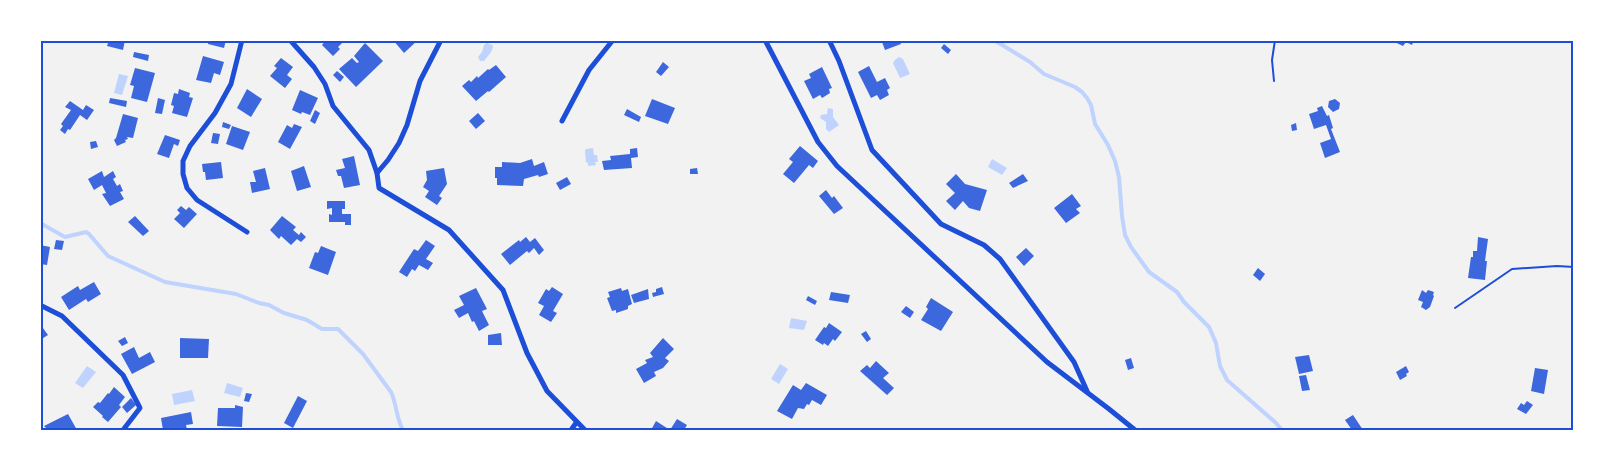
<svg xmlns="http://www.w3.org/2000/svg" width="1614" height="471" font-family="'DejaVu Sans',sans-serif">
<rect width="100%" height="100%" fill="#f2f2f2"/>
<g fill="#bfd3fe">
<polygon points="487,43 492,45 493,47 491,52 484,61 480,61 478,57 482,52 484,45"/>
<polygon points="899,57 903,59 910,74 900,78 893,63 895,60"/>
<polygon points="119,74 128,76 122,95 114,93"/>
<polygon points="828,108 833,109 833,117 839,125 829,132 826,129 826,122 820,118 821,115 827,114"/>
<polygon points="593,148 594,155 597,155 598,162 595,162 596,165 588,166 588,163 586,162 585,151 586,149"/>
<polygon points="992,159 1007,168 1002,175 988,167"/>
<polygon points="791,318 807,321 804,330 789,328"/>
<polygon points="780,364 788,369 779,384 771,379"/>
<polygon points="87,366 96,372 83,388 75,383"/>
<polygon points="227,383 243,388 240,397 224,393"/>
<polygon points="192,390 195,401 174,405 172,394"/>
</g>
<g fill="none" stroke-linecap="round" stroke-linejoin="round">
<g stroke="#bfd3fe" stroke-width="4">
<polyline points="994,40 1030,62 1044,74 1075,87 1082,92 1087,98 1091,105 1095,124 1108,145 1115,161 1119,177 1122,216 1125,235 1131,247 1149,272 1177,292 1184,302 1209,327 1216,343 1220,366 1227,380 1276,423 1282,430"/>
<path d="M40 223 65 237 86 232 89 234 108 256 165 282 236 294 259 303 269 305 284 313 307 320 322 329H338L363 354 391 392C397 405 396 418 403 430"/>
</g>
</g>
<g fill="#3d67dc">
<polygon points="109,40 125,40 123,50 107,46"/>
<polygon points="208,40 226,40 224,48 208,44"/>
<polygon points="326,40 345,40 338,47 340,49 333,56 322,45"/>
<polygon points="393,40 418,40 404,53"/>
<polygon points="886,40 899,40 901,44 885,50 882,42"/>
<polygon points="1390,40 1414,40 1412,45 1406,42 1403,46"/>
<polygon points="365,43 383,61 356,87 339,69 352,58 357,63 359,62 354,56"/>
<polygon points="944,44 951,50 948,54 941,48"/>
<polygon points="134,52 149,55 148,61 133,57"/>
<polygon points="203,56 224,62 220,75 214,73 211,83 196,80"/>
<polygon points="281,58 293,67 287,75 292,79 285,88 270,76 277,68 274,66"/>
<polygon points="663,62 669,67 661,76 656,72"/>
<polygon points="496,65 506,77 489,92 488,91 476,101 462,86 469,80 471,82 477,76 478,78 488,69 489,70"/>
<polygon points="869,66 877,82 885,78 890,88 887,90 889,95 880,100 877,95 871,98 858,72"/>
<polygon points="822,67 832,88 829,89 830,93 822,98 820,95 813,99 804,81 811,78 809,74"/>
<polygon points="135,68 155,73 147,102 131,98 134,86 130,85"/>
<polygon points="337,71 344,77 340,82 333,75"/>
<polygon points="179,89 190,93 189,97 193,98 187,117 172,113 174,106 171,105 174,93 178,94"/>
<polygon points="247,89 262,99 251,117 237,108"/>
<polygon points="300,90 318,98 310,115 302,112 301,114 292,110"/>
<polygon points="110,98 127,101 126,107 109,103"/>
<polygon points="158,98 165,100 162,114 155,113"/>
<polygon points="652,99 675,108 668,124 645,116"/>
<polygon points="1335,99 1340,103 1339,109 1333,112 1328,107 1329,101"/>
<polygon points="70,101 83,110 86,105 94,110 87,120 80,115 70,130 68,129 65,134 60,130 63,126 61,124 71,110 65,107"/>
<polygon points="1322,106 1327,116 1329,115 1333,128 1331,129 1340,152 1325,158 1320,143 1331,139 1326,125 1314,129 1309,114 1318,111 1317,108"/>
<polygon points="627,109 641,117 639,122 624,115"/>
<polygon points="315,110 320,113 315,124 310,121"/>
<polygon points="478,113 485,121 476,129 469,121"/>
<polygon points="123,114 138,118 133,138 127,137 128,139 125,140 126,142 117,146 114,140 116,138"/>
<polygon points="223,122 231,125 229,129 222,127"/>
<polygon points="1296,123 1297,130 1292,131 1291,125"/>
<polygon points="294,124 302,127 290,149 278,142 287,125 292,128"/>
<polygon points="232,126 250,132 243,150 226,144"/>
<polygon points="213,133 220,134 218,144 211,143"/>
<polygon points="165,135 180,140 178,146 174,144 169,158 157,154"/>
<polygon points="96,141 98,147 91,149 90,142"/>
<polygon points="800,146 818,161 813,168 809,165 794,183 783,174 793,162 789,159"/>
<polygon points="637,148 638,157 631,158 632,168 604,170 602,161 611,160 610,156 630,154 630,149"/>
<polygon points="354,156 360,185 344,188 341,176 338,176 336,170 345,168 342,159"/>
<polygon points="532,159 534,166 544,162 548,174 539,177 538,175 524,179 523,186 497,185 497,178 495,178 495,167 502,167 502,162 520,163"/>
<polygon points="221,162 223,178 206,180 205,172 203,172 202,164"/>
<polygon points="304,166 311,187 297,191 291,171"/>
<polygon points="265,168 270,189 252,193 250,182 256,182 253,171"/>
<polygon points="444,168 447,184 439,196 442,198 437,205 425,197 429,191 423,187 427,180 426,171"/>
<polygon points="697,168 698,174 690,174 690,169"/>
<polygon points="102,171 104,177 113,171 116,177 113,179 117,186 120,184 123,191 120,192 124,199 110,206 102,194 106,193 102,185 94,190 88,179"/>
<polygon points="956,174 965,184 987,190 980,211 969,208 963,201 955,210 946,201 955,193 946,184"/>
<polygon points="1023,174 1028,181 1013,188 1009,183"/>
<polygon points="567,177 571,184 560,190 556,183"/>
<polygon points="826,190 832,198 834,196 843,208 834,214 819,196"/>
<polygon points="1072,194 1081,206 1076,209 1080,213 1066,223 1054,208"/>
<polygon points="327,201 345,201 345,209 342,209 342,214 351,214 351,225 345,225 345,222 329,222 329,214 332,215 332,208 327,209"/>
<polygon points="181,206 186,210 189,207 197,214 184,228 174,219 180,213 177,210"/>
<polygon points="135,216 149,231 143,236 128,222"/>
<polygon points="282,216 296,227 293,230 299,235 301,232 306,237 301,242 297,239 291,245 281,236 279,239 270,230"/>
<polygon points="526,237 530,242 535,238 544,250 539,255 534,248 529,253 527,251 510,265 501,254 519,240 520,242"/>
<polygon points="1478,237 1488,239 1485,261 1487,261 1485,280 1468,278 1471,257 1473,257 1473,251 1477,251"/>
<polygon points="56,240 64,241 62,250 54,249"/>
<polygon points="426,240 435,246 426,259 433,263 428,270 419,265 415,271 412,269 407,277 399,272 414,249 418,251"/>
<polygon points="40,245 50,247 47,265 40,264"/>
<polygon points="321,246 336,252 328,275 309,268 315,252 318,253"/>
<polygon points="1026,248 1034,256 1024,266 1016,257"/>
<polygon points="1258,268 1265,274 1260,281 1253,275"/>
<polygon points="94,282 101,294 88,302 86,299 69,310 61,297 78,286 80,290"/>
<polygon points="552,287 563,294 553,311 557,313 551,322 539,315 544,306 538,303 546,289 549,291"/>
<polygon points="662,287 664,294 653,297 652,293 656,292 656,289"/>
<polygon points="476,288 487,309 482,311 489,325 479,331 474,321 472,322 468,313 459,318 454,310 464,305 459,296"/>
<polygon points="621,288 622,291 628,289 632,304 628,306 628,309 616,313 616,310 612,311 607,298 610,297 608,292"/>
<polygon points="648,289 649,299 634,303 631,295"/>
<polygon points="1422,290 1426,293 1428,290 1434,292 1433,295 1434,296 1430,307 1426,310 1421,307 1423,302 1418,300"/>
<polygon points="831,292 850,295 848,303 829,300"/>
<polygon points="808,296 817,301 815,305 806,300"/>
<polygon points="931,298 953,312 941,331 921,320 928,309 926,307"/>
<polygon points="906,306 914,312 910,318 901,312"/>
<polygon points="829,323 842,332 835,341 833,339 828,346 824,343 823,345 815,340 824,327 826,328"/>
<polygon points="40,324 48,335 40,340"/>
<polygon points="866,331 871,339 867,342 861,334"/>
<polygon points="501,333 502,345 488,345 488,335"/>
<polygon points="125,337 128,343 122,346 118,341"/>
<polygon points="180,338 209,339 208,358 180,358"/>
<polygon points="663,338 674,349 665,358 669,361 663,368 654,372 656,376 644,383 636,369 647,363 645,360 653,357 650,353"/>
<polygon points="134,347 139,358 150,352 155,362 132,374 121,354"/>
<polygon points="1309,355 1313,371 1299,374 1295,357"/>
<polygon points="1131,358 1134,368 1128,370 1125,360"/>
<polygon points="876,361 889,373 883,378 894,388 887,395 860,371 867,365 870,368"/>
<polygon points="1406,366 1409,372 1406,374 1407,376 1400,380 1396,372"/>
<polygon points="1535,368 1548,370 1544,394 1531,391"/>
<polygon points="1306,375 1310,390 1302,391 1299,376"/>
<polygon points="806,383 827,395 821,405 812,400 809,405 807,404 804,409 798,408 792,419 777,411 793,385 801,390"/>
<polygon points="114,387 125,397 119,405 121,407 108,422 102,417 103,416 93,407 98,402 100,403 108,393 109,394"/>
<polygon points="246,393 252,394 249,402 244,401"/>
<polygon points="298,396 307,401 293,428 284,423"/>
<polygon points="131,398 136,405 127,413 122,407"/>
<polygon points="1527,401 1533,405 1526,414 1517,409 1521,403 1524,405"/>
<polygon points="235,405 243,407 242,427 217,426 218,408 235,408"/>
<polygon points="191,412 193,424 186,425 187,430 163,430 161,418"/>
<polygon points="68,414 77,430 41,430 46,428 44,426"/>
<polygon points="1353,415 1363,430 1352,430 1345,420"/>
<polygon points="677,419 687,425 684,430 651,430 656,421 670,430"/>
</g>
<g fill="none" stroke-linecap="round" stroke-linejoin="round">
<polyline stroke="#1d4ed8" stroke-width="2" points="1455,308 1512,269 1557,266 1574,267"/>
<polyline stroke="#1d4ed8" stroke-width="2" points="1274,81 1272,60 1275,40"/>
<g stroke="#1d4ed8" stroke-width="5">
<polyline points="242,40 231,84 215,113 190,146 183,161 183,174 187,188 197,200 247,232"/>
<polyline points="290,40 314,67 325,84 333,106 369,150 377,173 379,188 449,230 503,290 527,353 547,391 585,430"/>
<polyline points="765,40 818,142 837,166 1047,362 1109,409 1135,430"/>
<polyline points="829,40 839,61 872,150 941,224 984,245 1000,259 1074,362 1087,391"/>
<polyline points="562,121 589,70 613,40"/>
<polyline points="377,173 388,160 399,143 407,125 420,81 441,40"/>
<polyline points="40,305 62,316 123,375 140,408 123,430"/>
<polyline points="571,430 576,423"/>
</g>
</g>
<rect width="1614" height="471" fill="none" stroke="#ffffff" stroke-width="84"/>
<rect x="42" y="42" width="1530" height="387" fill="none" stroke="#1d4ed8" stroke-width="2"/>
</svg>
